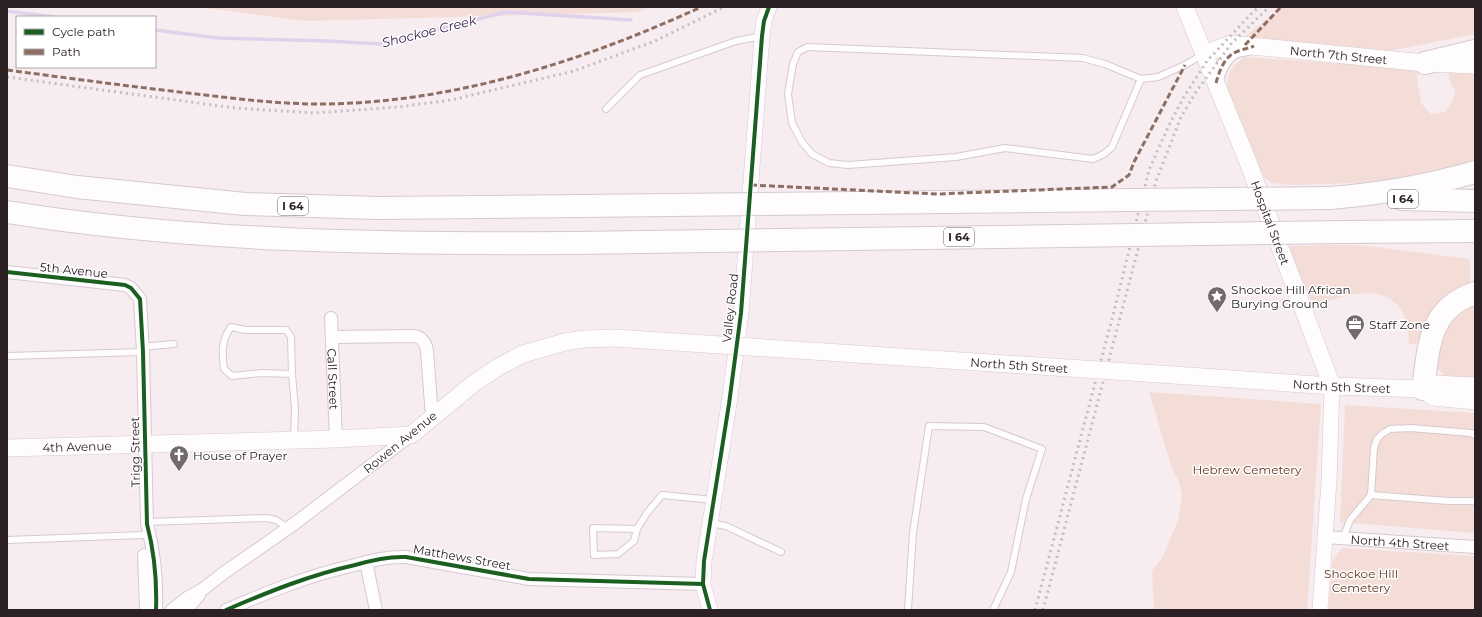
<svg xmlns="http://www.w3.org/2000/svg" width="1482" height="617" font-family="Montserrat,sans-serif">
<rect width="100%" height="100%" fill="#f7ecf0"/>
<g fill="#f4ddd7">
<polygon points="198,7 649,7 639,12 305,21"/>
<polygon points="1282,7 1475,7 1475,34 1389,51 1256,41 1246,36"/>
<path d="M1244 57 1418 69 1417 79 1421 103 1431 114 1445 112 1453 101 1455 90 1449 80V71L1475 72V159L1469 162 1405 178 1355 183 1290 185 1272 183 1264 177 1229 93C1225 74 1230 69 1244 57Z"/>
<path d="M1346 245 1368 246 1470 259V283L1433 312 1424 327 1417 343 1409 345C1408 336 1409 325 1405 317 1387 278 1344 297 1313 305L1288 246Z"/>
<polygon points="1475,304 1475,379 1447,377 1437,368 1437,344 1452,317 1465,307"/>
<polygon points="1149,392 1321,404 1307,610 1154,610 1152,571 1163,556 1178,520 1182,495 1179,482 1172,469"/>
<polygon points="1345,405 1475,413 1475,533 1340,522"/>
<polygon points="1342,548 1475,556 1475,610 1329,610 1332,562"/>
</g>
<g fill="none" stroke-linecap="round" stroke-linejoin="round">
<g stroke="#e1d2ec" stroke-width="3.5">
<polyline points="7,11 54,17"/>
<polyline points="155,30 218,38 328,41 380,44 506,12 631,20"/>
</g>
<defs>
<g id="service">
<polyline points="1141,79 1112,147 1104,154 1093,159 1005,148 956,157 848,165 829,163 812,154 802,142 792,123 788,94 793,64 798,52 807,47 1083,58 1105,64 1141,79 1158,77 1185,65 1202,55"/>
<polyline points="606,109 640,75 736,41 762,36"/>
<polyline points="142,347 174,344"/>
<polyline points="7,356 143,352"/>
<path d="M292 374 291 337 286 330H246L231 327C221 340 222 354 224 369L232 376 262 373 292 374 295 409 294 439"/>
<polyline points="1371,495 1448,501 1475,501"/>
<polyline points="147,522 266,518 276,520 288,528"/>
<polyline points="711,523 726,526 781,552"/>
<polyline points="637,529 634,541 618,554 594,555 593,528 637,529 647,513 662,495 714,500"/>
<polyline points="1343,538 1350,520 1371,495 1374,448 1377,439 1382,434 1390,429 1411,428 1471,433 1475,435"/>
<polyline points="7,540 143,535"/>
<polyline points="908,609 913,533 929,426 984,427 1042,449 1026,499 1011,572 993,610"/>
</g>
<g id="minor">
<path d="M1216 83C1219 72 1224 58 1235 52 1239 50 1244 50 1248 49"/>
<path d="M7 272 125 285 131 288 140 299 143 352 147 524C154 551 157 582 156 610"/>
<path id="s1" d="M331 318 336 439"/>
<path d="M332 337 416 336C423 339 426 343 427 351L432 417"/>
<path id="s2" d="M1325 537 1475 547"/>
<polyline points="144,555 146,610"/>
<polyline points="366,562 376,610"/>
<polyline points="172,610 187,598 203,589 221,575 294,524 411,435"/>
<polyline points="186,610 199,595"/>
<path d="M226 610C268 592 310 575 355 565 372 560 388 556 406 557L529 579 703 584"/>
</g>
<g id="tertiary">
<polyline points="710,610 703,584 704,561 729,404 741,313 762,36 764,21 769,7"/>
<polyline points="1320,610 1329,481 1332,386"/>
</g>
<g id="secondary">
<path id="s3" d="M1185 7 1248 162 1332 386"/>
<path id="s4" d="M1204 54 1231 44 1425 63 1475 65"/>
<path id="s5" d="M1174 375 1332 386 1423 389 1434 384 1475 386"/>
<polyline points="1423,389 1433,397 1475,401"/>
<path id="s6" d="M7 448 336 439 411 435 473 384 498 367 523 354 565 342 583 339 615 338"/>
</g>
<g id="motorway">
<polyline points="1425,63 1475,51"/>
<polyline points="7,176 77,187 245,204 378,208 580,206"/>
<path d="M1330 198C1380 194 1427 186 1475 172"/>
<polyline points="1402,199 1475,201"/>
<path d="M7 212C194 242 385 244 575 243"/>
<polyline points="1344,232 1475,231"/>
<path d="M1423 389C1429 347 1428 309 1475 293"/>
</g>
</defs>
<use href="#service" stroke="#d5cace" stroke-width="8"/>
<use href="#minor" stroke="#d5cace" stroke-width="14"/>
<use href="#tertiary" stroke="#d5cace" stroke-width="16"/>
<use href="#secondary" stroke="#d5cace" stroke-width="18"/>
<use href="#motorway" stroke="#d5cace" stroke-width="24"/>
<use href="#service" stroke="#fefcfd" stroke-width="6"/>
<use href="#minor" stroke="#fefcfd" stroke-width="12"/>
<use href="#tertiary" stroke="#fefcfd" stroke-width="15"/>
<use href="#secondary" stroke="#fefcfd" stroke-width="17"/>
<use href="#motorway" stroke="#fefcfd" stroke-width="22"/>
<g stroke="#c1bebf" stroke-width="3" stroke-dasharray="2 4" stroke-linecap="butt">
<polyline points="7,77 235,108 314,113 398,107 451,100 574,71 655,41 724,7"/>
<polyline points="1035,610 1112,319 1149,170 1169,125 1185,95 1207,61 1250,15 1259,7"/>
<polyline points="1043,610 1156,181 1181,117 1196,92 1231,44 1269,7"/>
</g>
<defs>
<g id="secondary-bridge">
<path id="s7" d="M615 338 1174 375"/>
</g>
<g id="motorway-bridge">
<polyline points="580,206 1330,198"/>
<polyline points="575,243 1344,232"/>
</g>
</defs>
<use href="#secondary-bridge" stroke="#d5cace" stroke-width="18" stroke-linecap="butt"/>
<use href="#motorway-bridge" stroke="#d5cace" stroke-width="24" stroke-linecap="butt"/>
<use href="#secondary-bridge" stroke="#fefcfd" stroke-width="17"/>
<use href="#motorway-bridge" stroke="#fefcfd" stroke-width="22"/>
<g stroke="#8d6e63" stroke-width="3" stroke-dasharray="6 3" stroke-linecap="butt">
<polyline points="1245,45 1281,7"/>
<path d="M7 70C67 78 127 86 188 93 231 98 275 104 319 104 450 104 584 61 701 7"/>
<path d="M1216 83C1219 72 1224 57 1236 52 1242 49 1248 49 1254 46"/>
<polyline points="751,185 937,194 1112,187 1129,175 1134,162 1185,65"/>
</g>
<defs>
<g id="cycleway">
<path d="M7 272 125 285 131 288 140 299 143 352 147 524C154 551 157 582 156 610"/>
<path d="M226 610C268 592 310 575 355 565 372 560 388 556 406 557L529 579 703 584"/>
<polyline points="710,610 703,584 704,561 729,404 741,313 762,36 764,21 769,7"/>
</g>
</defs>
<use href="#cycleway" stroke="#fff" stroke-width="6"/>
<use href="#cycleway" stroke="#1b5e20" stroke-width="4"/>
</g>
<defs>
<symbol id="sight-pin" viewBox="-11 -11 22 30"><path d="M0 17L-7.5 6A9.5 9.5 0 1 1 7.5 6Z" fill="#73686c" stroke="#fff"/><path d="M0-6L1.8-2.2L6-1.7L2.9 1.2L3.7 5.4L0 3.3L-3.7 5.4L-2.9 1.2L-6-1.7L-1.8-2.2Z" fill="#fff"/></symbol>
<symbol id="office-pin" viewBox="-11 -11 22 30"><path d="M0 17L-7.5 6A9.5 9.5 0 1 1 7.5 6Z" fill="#73686c" stroke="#fff"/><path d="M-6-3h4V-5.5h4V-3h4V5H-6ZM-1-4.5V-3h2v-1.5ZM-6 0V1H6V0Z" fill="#fff"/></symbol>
<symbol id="church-pin" viewBox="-11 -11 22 30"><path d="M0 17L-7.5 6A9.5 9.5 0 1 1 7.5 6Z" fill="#73686c" stroke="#fff"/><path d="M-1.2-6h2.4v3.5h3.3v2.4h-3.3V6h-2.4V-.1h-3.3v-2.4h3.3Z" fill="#fff"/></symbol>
</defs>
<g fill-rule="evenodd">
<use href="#sight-pin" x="1206" y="285" width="22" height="30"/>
<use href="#office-pin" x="1344" y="313" width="22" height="30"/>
<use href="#church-pin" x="168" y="444" width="22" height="30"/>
</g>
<g text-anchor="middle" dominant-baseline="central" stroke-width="3" stroke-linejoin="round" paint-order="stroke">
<g fill="#fff" stroke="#6b6466" stroke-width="1">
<rect x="1388" y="190" width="30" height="18" rx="3"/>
<rect x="278" y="197" width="30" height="18" rx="3"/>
<rect x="944" y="228" width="30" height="18" rx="3"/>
</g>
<g font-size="11" font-weight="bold" fill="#2c2125">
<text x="1403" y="199">I 64</text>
<text x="293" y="206">I 64</text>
<text x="959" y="237">I 64</text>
</g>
<g font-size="12" fill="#2c2125" stroke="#fff">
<text stroke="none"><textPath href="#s4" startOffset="137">North 7th Street</textPath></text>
<text stroke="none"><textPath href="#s3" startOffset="232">Hospital Street</textPath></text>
<text transform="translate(74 270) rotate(6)">5th Avenue</text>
<text transform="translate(730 308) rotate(-84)">Valley Road</text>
<text stroke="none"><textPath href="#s7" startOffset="405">North 5th Street</textPath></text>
<text stroke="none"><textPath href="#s1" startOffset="61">Call Street</textPath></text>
<text stroke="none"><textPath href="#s5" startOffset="168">North 5th Street</textPath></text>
<text transform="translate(400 442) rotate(-39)">Rowen Avenue</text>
<text stroke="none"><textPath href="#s6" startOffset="70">4th Avenue</textPath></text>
<text transform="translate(135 452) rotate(-91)">Trigg Street</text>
<text stroke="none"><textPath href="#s2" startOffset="75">North 4th Street</textPath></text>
<text transform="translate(462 557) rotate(10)">Matthews Street</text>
</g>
<g font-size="12" fill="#2c2125" stroke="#fff" text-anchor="start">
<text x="1231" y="289">Shockoe Hill African<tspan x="1231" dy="14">Burying Ground</tspan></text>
<text x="1369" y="324">Staff Zone</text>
<text x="193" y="455">House of Prayer</text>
</g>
<g font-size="12" fill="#63311a" stroke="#fff">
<text x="1247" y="469">Hebrew Cemetery</text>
<text x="1361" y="573">Shockoe Hill<tspan x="1361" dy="14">Cemetery</tspan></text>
</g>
<g font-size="13" font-style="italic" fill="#3b2450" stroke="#fff">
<text transform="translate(429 31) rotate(-14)">Shockoe Creek</text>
</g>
</g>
<rect width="1482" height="617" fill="none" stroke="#2c2125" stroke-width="16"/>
<rect x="16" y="16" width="140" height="52" fill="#ffffff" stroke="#aba6a8"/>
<rect x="24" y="29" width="20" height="6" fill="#1b5e20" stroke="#aba6a8"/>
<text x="52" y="36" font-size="12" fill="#2c2125">Cycle path</text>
<rect x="24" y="49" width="20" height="6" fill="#8d6e63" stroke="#aba6a8"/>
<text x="52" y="56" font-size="12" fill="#2c2125">Path</text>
</svg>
